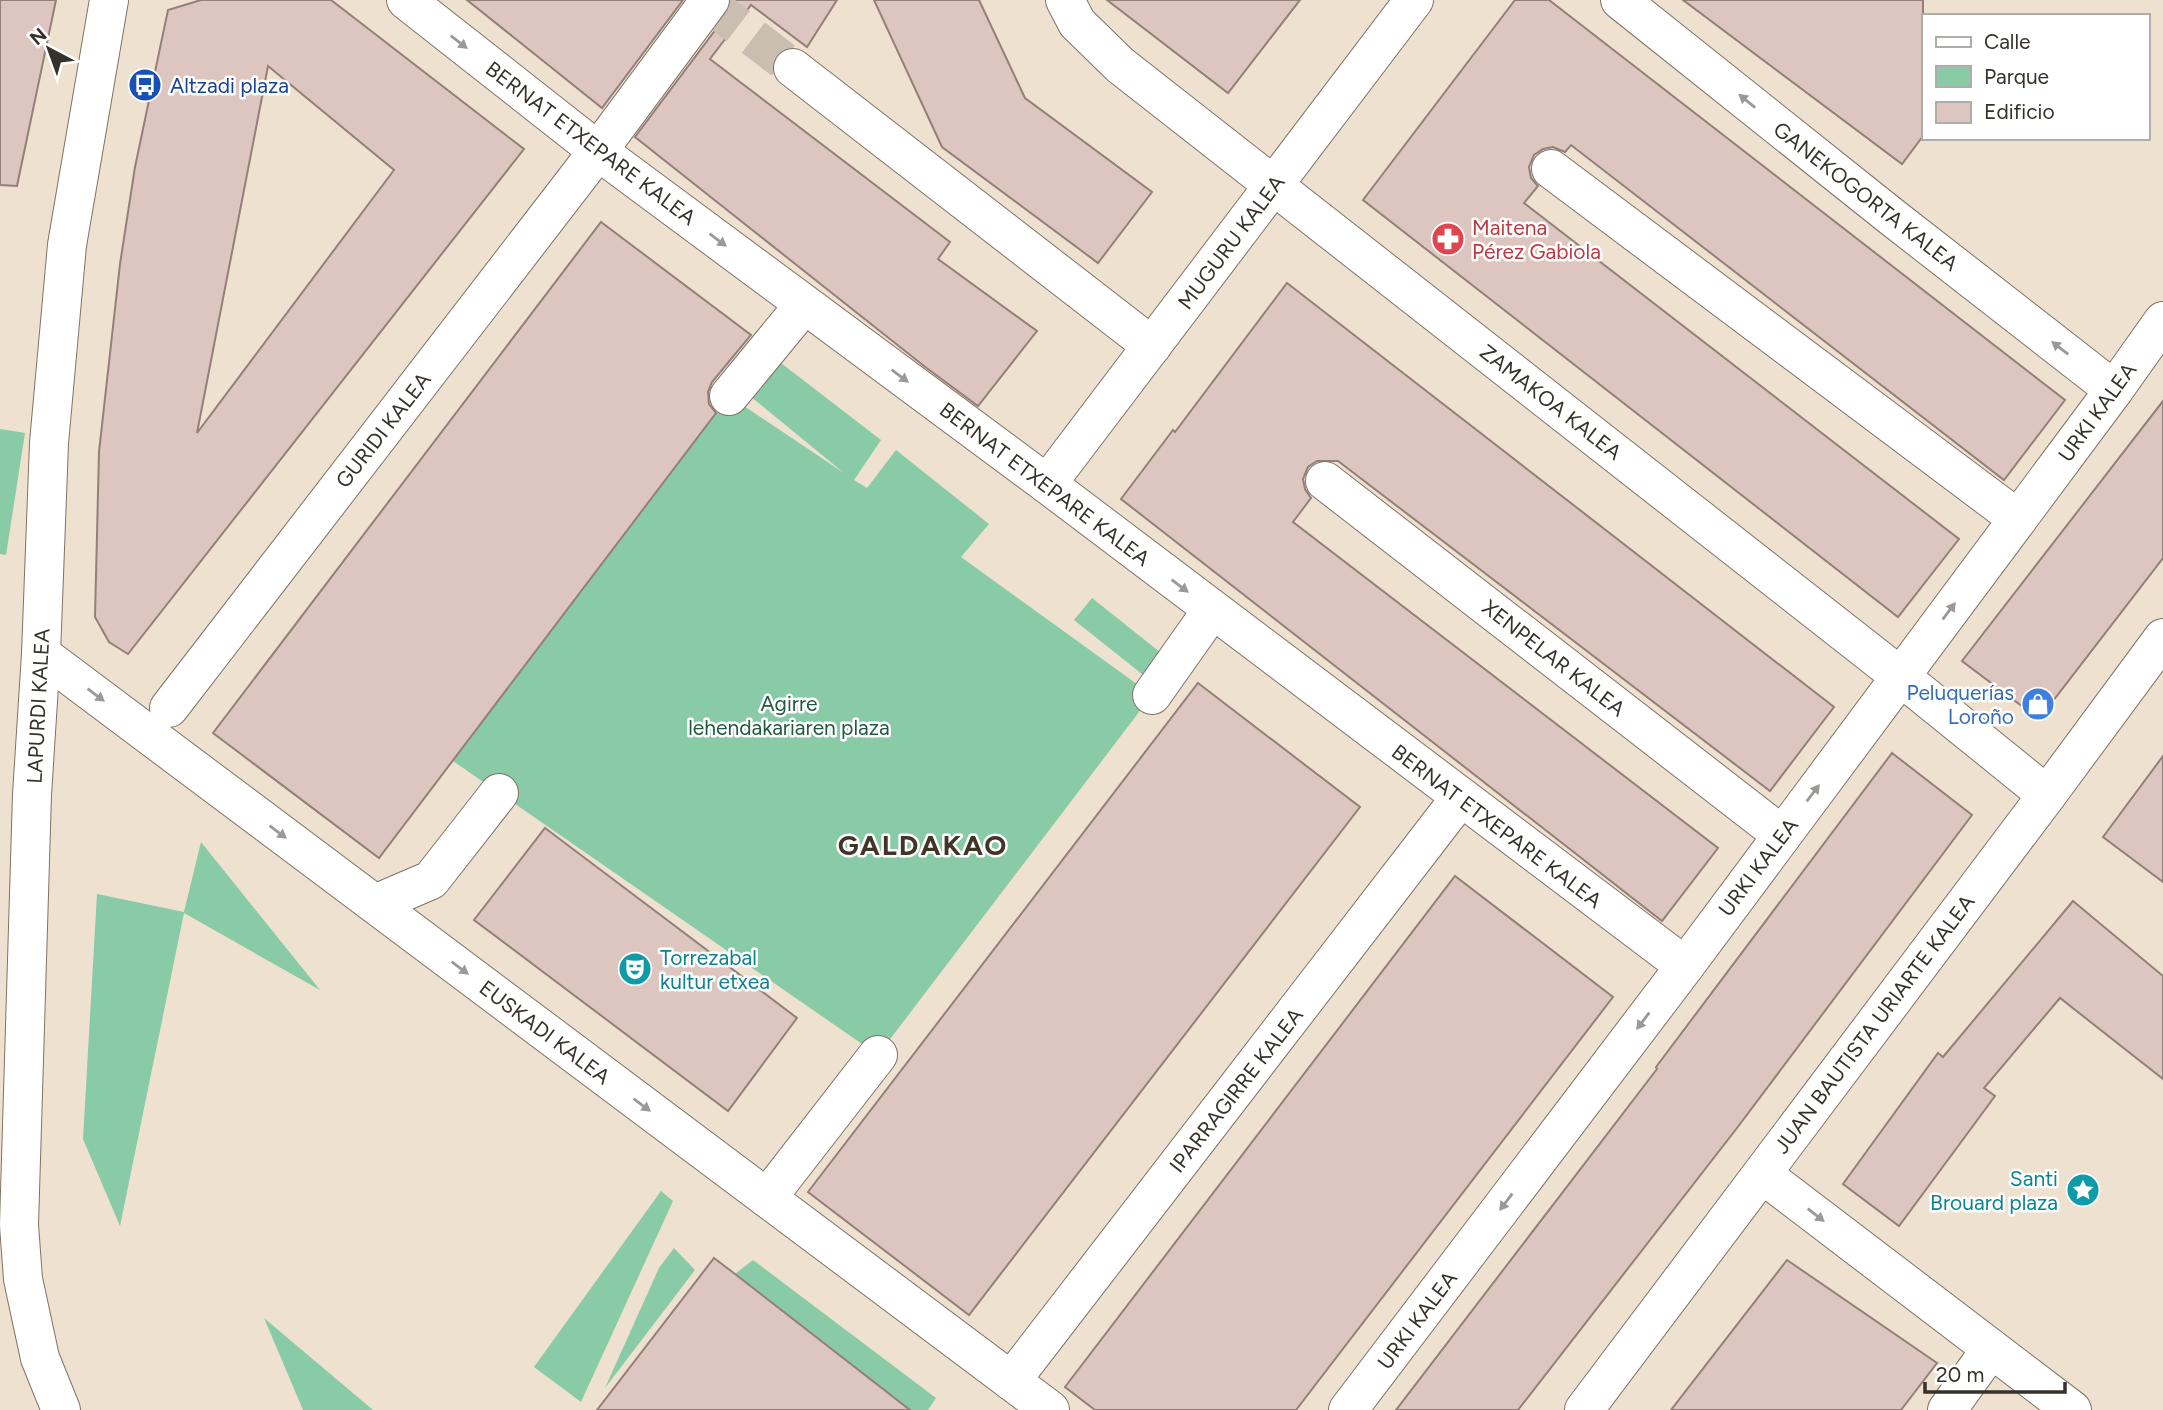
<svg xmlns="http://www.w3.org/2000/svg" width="2163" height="1410" font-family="Figtree,sans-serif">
<rect width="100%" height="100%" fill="#eee1d0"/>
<g fill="#89caa7">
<polygon points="777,360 881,440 854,480 867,488 896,450 989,524 961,557 1152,695 878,1055 453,761 729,396 844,473 750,396"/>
<polygon points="0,429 25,433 6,555 0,554"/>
<polygon points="1092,598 1180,668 1162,690 1074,620"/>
<polygon points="201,842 320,990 184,913 120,1226 83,1139 97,894 184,912"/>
<polygon points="661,1191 673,1201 581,1402 534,1367"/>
<polygon points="674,1248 695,1270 605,1388 659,1268"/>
<polygon points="753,1260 936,1398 928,1410 910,1410 735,1274"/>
<polygon points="264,1318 373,1410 303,1410"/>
</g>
<g fill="#ddc6c0" stroke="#947f79" stroke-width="2" fill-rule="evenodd">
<polygon points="0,0 56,0 17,186 0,185"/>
<path d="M201 0H331L524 149 128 654 109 642 95 617 99 452 120 264 135 167 168 10ZM268 66 394 170 197 433Z"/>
<polygon points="467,0 683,0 602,108"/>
<polygon points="731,0 837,0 807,47 751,5 710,59 950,242 938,259 1037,331 978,406 924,366 635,137 728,13"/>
<polygon points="874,0 979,0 1025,98 1152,192 1098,263 942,147"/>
<polygon points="1107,0 1300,0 1228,93"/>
<polygon points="1515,0 1549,0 2065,400 2004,480 1571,145 1565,152 1553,147 1543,149 1534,155 1529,167 1531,178 1538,186 1524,203 1959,539 1898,617 1363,200"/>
<polygon points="1683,0 1923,0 1923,136 1902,164"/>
<polygon points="601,222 751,335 712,382 708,392 709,404 716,413 379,858 213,733"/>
<polygon points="1287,283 1834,707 1770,791 1338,461 1317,461 1308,467 1303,479 1305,489 1311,498 1293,522 1718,848 1662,921 1121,499 1173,430 1175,432"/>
<polygon points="2163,401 2163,558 2039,719 1962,661"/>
<polygon points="1198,683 1360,807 969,1315 808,1192"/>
<polygon points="1892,753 1972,815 1737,1128 1518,1410 1396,1410 1657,1069 1656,1067"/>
<polygon points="2163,756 2163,882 2103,837"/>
<polygon points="545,828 797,1018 728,1111 474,920"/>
<polygon points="1455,876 1613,997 1296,1410 1095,1410 1065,1387"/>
<polygon points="2073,901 2163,976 2163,1079 2060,998 1984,1088 1995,1096 1899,1226 1843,1184 1938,1053 1943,1057"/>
<polygon points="714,1258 735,1274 910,1410 597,1410"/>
<polygon points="1787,1260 1937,1363 1901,1410 1671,1410"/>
</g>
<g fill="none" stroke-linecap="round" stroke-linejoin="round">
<polyline stroke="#c9beaf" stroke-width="38" stroke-dasharray="38 19" stroke-linecap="butt" points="708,3 793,68"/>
<defs>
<g id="minor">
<polyline points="406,0 598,151 1047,484 1685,966"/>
<polyline points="1065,0 1077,23 1120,65 1901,677 2047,795"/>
<polyline points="1620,0 1892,217 2114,390"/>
<polyline points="793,68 1152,346"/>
<polyline points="1551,169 2018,519"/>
<polyline points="729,396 804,305"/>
<polyline points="1325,481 1782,835"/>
<polyline points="1047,484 1414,0"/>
<polyline points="41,654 1050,1410"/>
<polyline points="1152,695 1212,610"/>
<polyline points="169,708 598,151 710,0"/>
<polyline points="375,904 431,880 499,793"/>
<polyline points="1762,1174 2072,1410"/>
<polyline points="767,1198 878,1055"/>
<polyline points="1011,1381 1460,798"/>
<polyline points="61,1410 40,1358 23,1279 19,1225 32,795 41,654 49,443 67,245 109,0"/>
<polyline points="1348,1410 1685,966 2114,390 2163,321"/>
<polyline points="1584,1410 2047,795 2163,638"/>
<polyline points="1947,1410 1991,1349"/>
</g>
</defs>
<use href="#minor" stroke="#807364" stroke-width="40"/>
<use href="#minor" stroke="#fff" stroke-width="38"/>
</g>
<defs><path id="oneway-solid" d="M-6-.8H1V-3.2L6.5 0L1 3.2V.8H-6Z" transform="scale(1.75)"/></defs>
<g fill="#9b9895">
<use href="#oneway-solid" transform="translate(459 42) rotate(38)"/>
<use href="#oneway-solid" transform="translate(1747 101) rotate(-141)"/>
<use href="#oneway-solid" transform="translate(718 240) rotate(37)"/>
<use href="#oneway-solid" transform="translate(2060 348) rotate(-142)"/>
<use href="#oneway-solid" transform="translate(900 376) rotate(37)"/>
<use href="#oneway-solid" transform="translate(1180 586) rotate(37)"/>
<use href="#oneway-solid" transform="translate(1949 611) rotate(-53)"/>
<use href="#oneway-solid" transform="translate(96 695) rotate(37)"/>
<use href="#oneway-solid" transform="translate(1813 793) rotate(-53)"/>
<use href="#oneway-solid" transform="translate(278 832) rotate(37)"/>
<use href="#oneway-solid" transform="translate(460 968) rotate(37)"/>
<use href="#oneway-solid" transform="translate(1643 1021) rotate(127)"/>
<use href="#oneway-solid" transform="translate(642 1105) rotate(37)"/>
<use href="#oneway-solid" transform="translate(1506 1202) rotate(127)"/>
<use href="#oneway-solid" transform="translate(1816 1215) rotate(38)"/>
</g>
<defs>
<symbol id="bus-disc" viewBox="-11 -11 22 22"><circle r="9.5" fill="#1a4fb4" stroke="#fff"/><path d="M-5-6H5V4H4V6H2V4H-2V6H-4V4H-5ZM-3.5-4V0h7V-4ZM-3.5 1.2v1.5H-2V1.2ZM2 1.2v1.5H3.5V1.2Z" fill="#fff"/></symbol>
<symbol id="pharmacy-disc" viewBox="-11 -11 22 22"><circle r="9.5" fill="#e0444e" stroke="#fff"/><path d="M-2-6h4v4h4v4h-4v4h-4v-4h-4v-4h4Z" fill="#fff"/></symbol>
<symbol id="shop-disc" viewBox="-11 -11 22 22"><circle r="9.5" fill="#3f7fe0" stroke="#fff"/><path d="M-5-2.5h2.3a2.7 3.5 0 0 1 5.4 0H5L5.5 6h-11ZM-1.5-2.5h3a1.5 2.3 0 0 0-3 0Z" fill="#fff"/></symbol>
<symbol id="theatre-disc" viewBox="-11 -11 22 22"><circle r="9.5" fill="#0f9aa8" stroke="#fff"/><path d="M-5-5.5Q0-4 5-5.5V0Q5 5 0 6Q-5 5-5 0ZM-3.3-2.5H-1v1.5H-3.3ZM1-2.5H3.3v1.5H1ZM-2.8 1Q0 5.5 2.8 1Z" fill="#fff"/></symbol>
<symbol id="sight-disc" viewBox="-11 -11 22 22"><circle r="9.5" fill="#0f9aa8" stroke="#fff"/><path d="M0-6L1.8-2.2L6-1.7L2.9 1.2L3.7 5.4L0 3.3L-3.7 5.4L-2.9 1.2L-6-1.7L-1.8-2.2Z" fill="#fff"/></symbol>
</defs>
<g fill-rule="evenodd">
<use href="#bus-disc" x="126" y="66" width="38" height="38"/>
<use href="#pharmacy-disc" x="1429" y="220" width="38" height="38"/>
<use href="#shop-disc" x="2019" y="685" width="38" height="38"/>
<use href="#theatre-disc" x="616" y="950" width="38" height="38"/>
<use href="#sight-disc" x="2064" y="1171" width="38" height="38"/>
</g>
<g text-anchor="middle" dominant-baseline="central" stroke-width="5" stroke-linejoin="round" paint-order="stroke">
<g font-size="21" fill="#164399" stroke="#fff" text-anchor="start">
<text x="170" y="85">Altzadi plaza</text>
</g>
<g font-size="21" fill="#37312b" stroke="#fff">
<text transform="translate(591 143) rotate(37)">BERNAT ETXEPARE KALEA</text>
<text transform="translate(1866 196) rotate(38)">GANEKOGORTA KALEA</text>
<text transform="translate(1231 242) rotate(-53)">MUGURU KALEA</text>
<text transform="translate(1551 402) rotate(38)">ZAMAKOA KALEA</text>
<text transform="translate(2097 412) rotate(-54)">URKI KALEA</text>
<text transform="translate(383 430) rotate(-52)">GURIDI KALEA</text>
<text transform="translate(1045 484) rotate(37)">BERNAT ETXEPARE KALEA</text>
<text transform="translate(1554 658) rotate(38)">XENPELAR KALEA</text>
<text transform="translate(38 706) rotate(-87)">LAPURDI KALEA</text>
<text transform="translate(1497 826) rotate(37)">BERNAT ETXEPARE KALEA</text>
<text transform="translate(1758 867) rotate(-53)">URKI KALEA</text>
<text transform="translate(1874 1024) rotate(-53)">JUAN BAUTISTA URIARTE KALEA</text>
<text transform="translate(545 1032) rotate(37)">EUSKADI KALEA</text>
<text transform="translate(1236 1090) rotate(-52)">IPARRAGIRRE KALEA</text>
<text transform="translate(1417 1320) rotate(-53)">URKI KALEA</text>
</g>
<g font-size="21" fill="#be3a42" stroke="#fff" text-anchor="start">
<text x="1472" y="227">Maitena<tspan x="1472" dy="24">Pérez Gabiola</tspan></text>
</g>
<g font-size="21" fill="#366cbe" stroke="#fff" text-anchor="end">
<text x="2014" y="692">Peluquerías<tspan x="2014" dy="24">Loroño</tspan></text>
</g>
<g font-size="21" fill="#225a3f" stroke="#fff">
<text x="789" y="703">Agirre<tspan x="789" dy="24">lehendakariaren plaza</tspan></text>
</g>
<g font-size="21" fill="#0d838f" stroke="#fff" text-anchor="start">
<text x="660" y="957">Torrezabal<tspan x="660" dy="24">kultur etxea</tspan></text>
<text x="2058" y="1178" text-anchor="end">Santi<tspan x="2058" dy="24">Brouard plaza</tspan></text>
</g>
<g font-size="28" font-weight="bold" letter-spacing="2" fill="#403527" stroke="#fff">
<text x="923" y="845">GALDAKAO</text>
</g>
</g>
<rect x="1922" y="14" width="228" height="126" fill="#ffffff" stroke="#afadaa" stroke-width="2"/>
<rect x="1936" y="37" width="35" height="10" fill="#ffffff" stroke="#afadaa" stroke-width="2"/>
<text x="1984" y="49" font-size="21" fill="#37312b">Calle</text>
<rect x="1936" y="66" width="35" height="21" fill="#89caa7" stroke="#afadaa" stroke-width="2"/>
<text x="1984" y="84" font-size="21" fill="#37312b">Parque</text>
<rect x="1936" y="102" width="35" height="21" fill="#ddc6c0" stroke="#afadaa" stroke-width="2"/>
<text x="1984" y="119" font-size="21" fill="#37312b">Edificio</text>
<g transform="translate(49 49) rotate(319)" stroke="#ffffff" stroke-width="5" paint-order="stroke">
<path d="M0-5L12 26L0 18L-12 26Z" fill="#37312b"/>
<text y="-10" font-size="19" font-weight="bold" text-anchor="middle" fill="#37312b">N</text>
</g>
<path d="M1925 1382v10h140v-10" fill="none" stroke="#37312b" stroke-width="3.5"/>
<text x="1936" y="1382" font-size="21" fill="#37312b" stroke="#ffffff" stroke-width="5" paint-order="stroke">20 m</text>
</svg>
